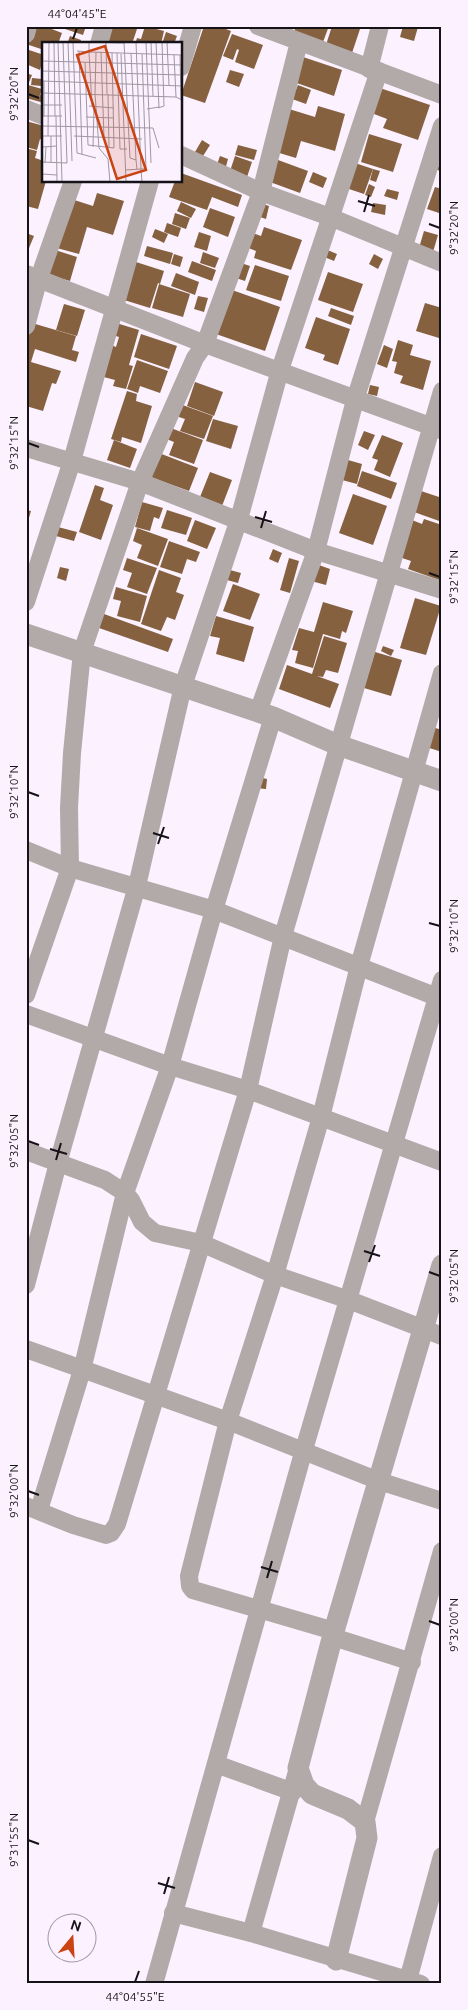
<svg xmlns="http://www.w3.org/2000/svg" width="468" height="2010" font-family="Ubuntu,sans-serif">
<rect width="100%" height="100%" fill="#fbf1ff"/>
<g fill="#866140">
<polygon points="33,26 44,26 62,33 58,44 44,44 44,50 26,44"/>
<polygon points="56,26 86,26 83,35"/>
<polygon points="110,26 138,26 132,44 105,42"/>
<polygon points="145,26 164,31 161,44 135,44 137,38 141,39"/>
<polygon points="204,26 218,26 231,31 205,103 181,95"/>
<polygon points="296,26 329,26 323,42 294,32"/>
<polygon points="332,26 361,26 352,53 326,45"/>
<polygon points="403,26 418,27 414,41 400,37"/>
<polygon points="166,32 177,36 174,44 163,41"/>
<polygon points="232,34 263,45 254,69 235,62 239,50 237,49 233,60 223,56"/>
<polygon points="70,36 81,40 80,44 67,44"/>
<polygon points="29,50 44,55 40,70 26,64"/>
<polygon points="300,56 342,70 334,96 291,81"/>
<polygon points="230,70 244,74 239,87 226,82"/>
<polygon points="26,73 32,75 28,85 42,89 39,98 44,87 44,103 26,98"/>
<polygon points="32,78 42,79 41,86 31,85"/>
<polygon points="298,85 311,90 306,104 292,99"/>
<polygon points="377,87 430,105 418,140 383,128 387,119 369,112"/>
<polygon points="318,106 345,114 335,151 301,141 296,158 276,152 289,109 315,117"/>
<polygon points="26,121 44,126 44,140 40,139 37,150 26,147"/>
<polygon points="369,134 402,144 393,172 361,162"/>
<polygon points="202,140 210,145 203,156 195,152"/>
<polygon points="238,145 257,150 254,160 235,155"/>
<polygon points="29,149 37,151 35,158 44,161 44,181 46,181 38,209 26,206 26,157"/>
<polygon points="220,156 228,159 225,170 216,167"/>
<polygon points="235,156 252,162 247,177 230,171"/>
<polygon points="442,157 442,171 437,170"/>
<polygon points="278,160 308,171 300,193 270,182"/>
<polygon points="355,163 373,169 364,194 346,188"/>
<polygon points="373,169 380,171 376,182 370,180"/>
<polygon points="313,172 327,178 323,188 309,182"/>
<polygon points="181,173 242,195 238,207 212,197 207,210 169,197 175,181 181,181"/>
<polygon points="369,184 375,187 371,197 365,195"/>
<polygon points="435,187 442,189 442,214 427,209"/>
<polygon points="387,189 399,192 397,200 384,196"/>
<polygon points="97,193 124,201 113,235 87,227 79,254 53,247 68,198 93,206"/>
<polygon points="181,202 196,209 191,218 177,211"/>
<polygon points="260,203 269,206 266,219 257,216"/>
<polygon points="373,203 386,205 385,215 371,212"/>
<polygon points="210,208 235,217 228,237 203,227"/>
<polygon points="175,213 190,218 186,229 172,224"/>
<polygon points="167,223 181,228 178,237 164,232"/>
<polygon points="264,227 302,240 291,270 254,258 256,251 246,247 250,232 261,236"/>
<polygon points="155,229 168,234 164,243 152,237"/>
<polygon points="424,231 438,235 433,252 419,248"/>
<polygon points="199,232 211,236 207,251 194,247"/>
<polygon points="26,233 34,236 29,248 26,247"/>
<polygon points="147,246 173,253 170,264 144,256"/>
<polygon points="52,249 77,257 70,281 45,274"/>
<polygon points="325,249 337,254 334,261 322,256"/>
<polygon points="203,252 219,258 215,268 200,263"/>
<polygon points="174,254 183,257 180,267 171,264"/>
<polygon points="374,254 383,259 378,269 369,264"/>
<polygon points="192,261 216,270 212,281 188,272"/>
<polygon points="136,262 164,271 160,284 158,283 150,308 124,300"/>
<polygon points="241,263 250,266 245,281 236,278"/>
<polygon points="255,265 289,276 281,301 246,290"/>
<polygon points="328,272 363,284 353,312 318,300"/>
<polygon points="176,273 199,282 195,295 171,286"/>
<polygon points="159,284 190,294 183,317 152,308"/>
<polygon points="232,290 280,307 265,351 216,334"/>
<polygon points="198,296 208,298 204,312 194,309"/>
<polygon points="425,303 442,308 439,338 416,331"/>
<polygon points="64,304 85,310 77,336 56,330"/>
<polygon points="331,308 354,316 351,325 328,316"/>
<polygon points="316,317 350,329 338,365 323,360 325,355 305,348"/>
<polygon points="113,322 139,330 129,365 133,366 126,389 113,386 115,380 100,376 109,344 116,347 119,337 109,334"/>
<polygon points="32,323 76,336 72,350 79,352 76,362 35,349 31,362 61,371 56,384 52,383 43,411 26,406 26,342"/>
<polygon points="141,334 177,346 169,369 134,357"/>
<polygon points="398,340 413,345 410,355 431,361 423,390 400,383 403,376 394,373 397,362 392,361"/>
<polygon points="384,345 393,349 387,368 377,364"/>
<polygon points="137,360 168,371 160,393 140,386 138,393 127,389"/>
<polygon points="195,382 223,392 214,416 187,406"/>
<polygon points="370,385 379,387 377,396 368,394"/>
<polygon points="127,391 137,394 136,401 152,406 141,443 122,437 121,442 111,439"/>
<polygon points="177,403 213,416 204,439 180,431 185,419 173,415"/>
<polygon points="213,419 238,426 231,449 206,441"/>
<polygon points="168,427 203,440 194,464 169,455 174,442 164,438"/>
<polygon points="364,431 375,435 368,450 358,445"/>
<polygon points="382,435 403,443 390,477 374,470 378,460 372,458"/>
<polygon points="114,440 137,449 130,468 107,460"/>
<polygon points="159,453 198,468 189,491 150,477"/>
<polygon points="348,460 362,464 357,484 342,480"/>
<polygon points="362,471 397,483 391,499 357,486"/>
<polygon points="210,472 232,480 222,506 200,497"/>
<polygon points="95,485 104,488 100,500 113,505 101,540 79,532"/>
<polygon points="421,491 442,498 442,522 414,512"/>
<polygon points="353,494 387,506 373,545 339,533"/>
<polygon points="142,502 163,508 159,519 154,517 150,531 135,527"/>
<polygon points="26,510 31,511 28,521 26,521"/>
<polygon points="167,510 192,518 186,535 161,528"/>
<polygon points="424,519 442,525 442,581 408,569 411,561 399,557 412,520 422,524"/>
<polygon points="195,520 216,528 207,549 187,541"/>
<polygon points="58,527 77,532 74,541 56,536"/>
<polygon points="137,528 168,539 158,566 137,558 142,545 133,541"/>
<polygon points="169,541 200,552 196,562 187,559 182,574 160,567"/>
<polygon points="273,549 282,553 278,563 269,559"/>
<polygon points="127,558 157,568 147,594 127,587 132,573 123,570"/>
<polygon points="289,558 299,561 290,593 280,590"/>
<polygon points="316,564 330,569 326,585 311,581"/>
<polygon points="60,567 69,569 66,581 57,578"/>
<polygon points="159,570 181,578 176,592 184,595 175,620 167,617 161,631 141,624"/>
<polygon points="230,570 241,573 238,583 227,580"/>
<polygon points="233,584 260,594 250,620 223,611"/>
<polygon points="116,587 147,596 140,622 117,616 121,601 113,599"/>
<polygon points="415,598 441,606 426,655 400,648"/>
<polygon points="323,602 353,611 346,633 342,631 340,639 323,634 313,668 295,663 298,651 292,650 299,628 314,632"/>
<polygon points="104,614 173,639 168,652 99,628"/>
<polygon points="216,616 254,627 244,662 216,654 220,638 210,636"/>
<polygon points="324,636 347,643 338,673 326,670 323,677 317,676 339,684 330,708 279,689 287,665 312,674"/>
<polygon points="383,646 394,650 391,656 381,651"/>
<polygon points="375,652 402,660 391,696 364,688"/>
<polygon points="429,726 442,730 442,752 423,746"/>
<polygon points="258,777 267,779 266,789 256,788"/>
</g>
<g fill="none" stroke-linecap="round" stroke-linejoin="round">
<g stroke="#b2aaa9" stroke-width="18">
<polyline points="258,26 442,95"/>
<polyline points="26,34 28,26"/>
<polyline points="99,44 104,26"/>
<polyline points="181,67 193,26"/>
<polyline points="369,69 380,26"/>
<polyline points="26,109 44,116"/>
<polyline points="181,155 261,192 330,217 442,263"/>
<polyline points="26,274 205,344 441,430"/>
<polyline points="26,326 39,278 73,181"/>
<polyline points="26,448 140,482 316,551 442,590"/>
<polyline points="26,602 72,461 150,181"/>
<polyline points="258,712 316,551 355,400 442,126"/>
<polyline points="26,850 70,868 214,910 437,997"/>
<polyline points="26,995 70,868 69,808 72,753 82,652 140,482 195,358 205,344 261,192 299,42"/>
<polyline points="26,1014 170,1066 248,1090 442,1162"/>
<polyline points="26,1151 105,1180 125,1193 131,1200 142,1222 155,1233 201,1243 275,1275 349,1300 442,1336"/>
<polyline points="26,1285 58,1163 137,886 183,686 239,519 280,370 379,71"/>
<polyline points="26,1349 228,1421 379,1481 442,1501"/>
<polyline points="26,1506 73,1525 106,1535 111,1533 117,1524 248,1090 283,936 442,391"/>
<polyline points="39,1510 82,1370 125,1193 170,1066 214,910 273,717"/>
<polyline points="334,1631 193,1590 190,1586 189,1576 228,1421 275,1275 321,1117 359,966 442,673"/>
<polyline points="333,1637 412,1662"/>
<polyline points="216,1764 293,1792"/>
<polyline points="365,1822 442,1551"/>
<polyline points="173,1913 251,1933 408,1980 406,1984"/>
<polyline points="251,1933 298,1768"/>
<polyline points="154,1984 303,1453 442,980"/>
<polyline points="421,1984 408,1980 442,1856"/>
</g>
<g stroke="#b2aaa9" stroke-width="21">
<polyline points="26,634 273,717 338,745 442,781"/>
<polyline points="336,1960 367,1838 365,1822 348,1809 312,1794 304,1785 298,1768 334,1631 442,1265"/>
</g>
</g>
<path fill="none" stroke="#161318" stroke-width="2" d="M73 39 77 28M28 94 39 98M358 201 375 206M364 212 369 195M429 224 440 228M28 443 39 447M255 517 272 522M261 528 266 511M429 573 440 577M28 792 39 796M153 833 169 838M158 844 164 827M429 923 440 926M28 1141 39 1145M50 1149 67 1154M56 1160 61 1143M364 1251 380 1256M369 1262 375 1245M429 1272 440 1276M28 1491 39 1495M261 1567 278 1572M267 1578 272 1561M429 1621 440 1625M28 1840 39 1844M158 1883 175 1888M164 1894 169 1877M135 1982 139 1971"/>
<g transform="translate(42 42)">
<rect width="140" height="140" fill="#fbf1ff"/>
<path fill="none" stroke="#9f98a3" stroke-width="1" d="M12 0 13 74M16 0 20 140M26 0 30 119M31 0 35 111 54 116M49 0 82 1M64 0 65 52M82 0 88 116 94 118 95 127M94 0 99 127H104L100 12M104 0 109 121M109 0 111 54M125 0 127 43M35 9 47 10V0M37 9 40 112M54 10 53 52 57 106 66 117 68 140M59 10 62 96M75 11 78 107H85M89 11 94 118M79 12 84 140M132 13 134 55M138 13 139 57M0 19 140 23M43 20 46 103 72 106 70 11M0 29 140 33M0 39 140 44M2 39V74M0 51 134 55 140 58M66 52 67 106M0 63H20M47 64 72 66M50 64 47 10 140 13M116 66 122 64 120 0M105 67 117 65 114 0M0 74H20M14 74 15 140M44 75 72 76M0 84 111 86 117 106M0 94H20M6 94 7 0M32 94 100 97M0 105 15 104M51 105 52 65M0 120 25 121 21 0M3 121 4 105M9 121V94M84 128 99 127 100 140M0 132 15 133"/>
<path fill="#ca4312" fill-opacity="0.15" stroke="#ca4312" stroke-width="2.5" d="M63 4 104 128 75 137 35 13Z"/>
<rect width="140" height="140" fill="none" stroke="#161318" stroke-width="2.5"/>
</g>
<rect width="468" height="2010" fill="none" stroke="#fbf1ff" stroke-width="55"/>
<g transform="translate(72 1938) rotate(18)"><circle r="24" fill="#fbf1ff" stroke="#9f98a3"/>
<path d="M0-4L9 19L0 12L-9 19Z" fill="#ca4312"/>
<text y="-8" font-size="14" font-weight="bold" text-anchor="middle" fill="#161318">N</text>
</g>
<rect x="28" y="28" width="412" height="1954" fill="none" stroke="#161318" stroke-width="2"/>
<g font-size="12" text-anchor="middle" fill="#161318">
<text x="77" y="18">44°04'45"E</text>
<text transform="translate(14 94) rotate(-90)" y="4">9°32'20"N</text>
<text transform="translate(454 228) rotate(-90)" y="4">9°32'20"N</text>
<text transform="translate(14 443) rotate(-90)" y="4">9°32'15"N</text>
<text transform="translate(454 577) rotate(-90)" y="4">9°32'15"N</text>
<text transform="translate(14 792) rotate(-90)" y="4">9°32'10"N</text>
<text transform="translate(454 926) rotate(-90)" y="4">9°32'10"N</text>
<text transform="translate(14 1141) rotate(-90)" y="4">9°32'05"N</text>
<text transform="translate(454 1276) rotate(-90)" y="4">9°32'05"N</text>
<text transform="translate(14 1491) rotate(-90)" y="4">9°32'00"N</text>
<text transform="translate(454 1625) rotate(-90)" y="4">9°32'00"N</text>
<text transform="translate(14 1840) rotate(-90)" y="4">9°31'55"N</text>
<text x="135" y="2001">44°04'55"E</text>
</g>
</svg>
